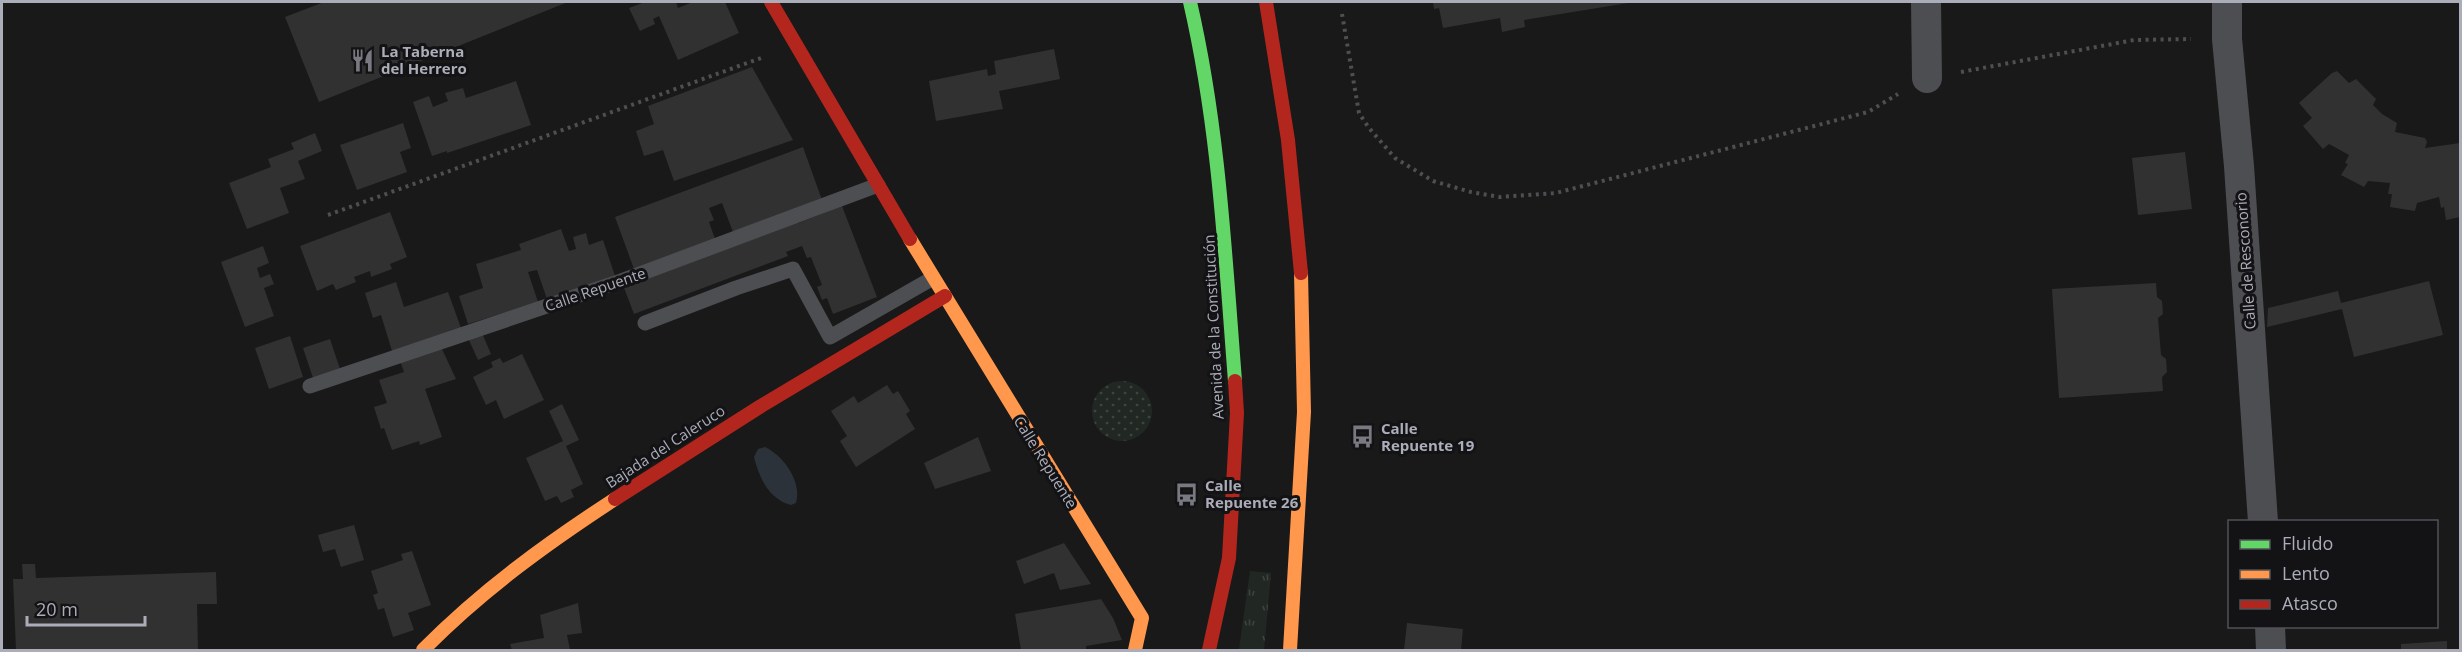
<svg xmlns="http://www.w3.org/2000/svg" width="2462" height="652" font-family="'Open Sans',sans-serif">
<defs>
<pattern id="grass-tufts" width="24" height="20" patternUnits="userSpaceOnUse" patternTransform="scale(1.5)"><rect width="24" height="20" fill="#212823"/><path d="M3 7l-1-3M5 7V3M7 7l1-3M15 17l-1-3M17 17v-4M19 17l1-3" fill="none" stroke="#3f4441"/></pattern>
<pattern id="park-dots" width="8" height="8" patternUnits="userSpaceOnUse" patternTransform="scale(1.5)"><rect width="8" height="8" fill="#212823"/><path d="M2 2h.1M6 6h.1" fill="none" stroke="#3f4441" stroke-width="1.8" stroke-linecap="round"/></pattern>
</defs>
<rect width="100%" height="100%" fill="#191919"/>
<polygon fill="url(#grass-tufts)" points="1250,571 1271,573 1264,650 1239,650"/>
<circle fill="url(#park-dots)" cx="1122" cy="411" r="30"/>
<path fill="#2c323a" d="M765 447C784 456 802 482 796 503L791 505C769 499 759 478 754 457L758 449Z"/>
<g fill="#313131">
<polygon points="324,2 568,2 319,102 285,17"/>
<polygon points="645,2 676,2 678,8 693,2 725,2 739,33 678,60 659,16 653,19 655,24 640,31 629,8"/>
<polygon points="1433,2 1628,2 1628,3 1524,20 1525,27 1502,32 1500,18 1443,28 1439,8 1434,9"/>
<polygon points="1054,49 1060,79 999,91 1003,109 936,121 929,81 987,69 988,76 996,74 994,61"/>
<polygon points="752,67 793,140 674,181 663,150 644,156 636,131 654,124 648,106"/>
<polygon points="2337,71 2349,83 2356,79 2376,99 2373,105 2382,114 2397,123 2395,132 2425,138 2427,142 2425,148 2460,143 2460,217 2446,220 2444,207 2441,208 2439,197 2417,203 2415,211 2390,207 2392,194 2388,194 2390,183 2368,181 2364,187 2341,175 2348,164 2345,163 2349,155 2329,144 2323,149 2303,126 2312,118 2299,103 2332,73"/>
<polygon points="516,81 531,125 447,153 447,151 432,156 413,102 429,96 433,107 448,101 445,93 463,88 466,98"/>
<polygon points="403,123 411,148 400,152 407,172 357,190 340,145"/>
<polygon points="315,133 322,151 298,161 305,179 280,188 289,213 247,229 229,183 271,167 268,159 294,149 291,143"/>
<polygon points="803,147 822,200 733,232 722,203 709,208 714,220 709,222 715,239 634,269 615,217"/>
<polygon points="2185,152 2192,209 2138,215 2132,158"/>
<polygon points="842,206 877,297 833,314 827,298 822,300 817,287 822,285 811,257 807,258 802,246 786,252 788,256 634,314 623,285 797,220 798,223"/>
<polygon points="390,212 407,257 390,264 392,269 371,277 370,271 354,277 356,282 336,290 333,284 317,291 300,246"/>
<polygon points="561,229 569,251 576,249 573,237 586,233 589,245 603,240 615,276 547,299 537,270 528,272 538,302 468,324 459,296 483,288 476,264 521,250 519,244"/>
<polygon points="263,246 269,263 257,268 260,278 270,274 274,284 264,288 274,316 245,327 221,262"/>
<polygon points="2429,281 2443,335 2354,357 2342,309 2267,327 2268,308 2338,291 2341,303"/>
<polygon points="396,282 404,307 448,292 461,328 392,351 381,315 373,318 365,293"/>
<polygon points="2156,283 2157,297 2162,301 2163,314 2158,318 2161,355 2166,359 2167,372 2162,377 2163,391 2059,398 2052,289"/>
<polygon points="482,333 491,354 478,360 468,338"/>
<polygon points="290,336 303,377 269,389 255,348"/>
<polygon points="330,339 340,369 313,378 303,348"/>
<polygon points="441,347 456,379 425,389 442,437 420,445 419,441 392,450 384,428 381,429 374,407 387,403 379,380 404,372 400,361"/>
<polygon points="522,354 544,400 504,419 496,400 486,405 473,377 493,367 491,362 500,358 503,363"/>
<polygon points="887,385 893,394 898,391 910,411 906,414 915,429 856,467 840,441 847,436 831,411 854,396 858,403"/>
<polygon points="562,404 579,440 566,446 583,484 571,490 574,497 561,503 557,496 545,501 526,458 563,441 549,411"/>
<polygon points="978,437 991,471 935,489 924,463"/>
<polygon points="354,525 364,560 341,567 335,549 323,552 318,535"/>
<polygon points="1064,543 1091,584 1060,590 1054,573 1024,584 1016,561"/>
<polygon points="412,551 431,605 408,613 414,630 393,637 384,608 378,610 373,595 378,593 371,571 403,560 401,554"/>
<polygon points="22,564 35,564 36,578 216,572 217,604 197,604 198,650 16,650 13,579 23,579"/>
<polygon points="1101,599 1113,618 1122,640 1086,646 1086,650 1021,650 1015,614"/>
<polygon points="578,603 582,633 567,635 570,650 512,650 510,644 544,638 540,615"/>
<polygon points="1407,623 1463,629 1461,650 1404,650"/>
<polygon points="2447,641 2447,650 2401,650 2401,644"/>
</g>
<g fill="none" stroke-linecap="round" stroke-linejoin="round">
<g stroke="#4f4f53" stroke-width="4" stroke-dasharray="3 4.5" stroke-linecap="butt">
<polyline points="1342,14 1359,113 1369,128 1395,158 1433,181 1471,192 1500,197 1556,193 1868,112 1898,94"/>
<polyline points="1961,72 2134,40 2191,39"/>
<polyline points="328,215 761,58"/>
</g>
<g stroke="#4d4e52" stroke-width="15">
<polyline points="645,323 736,288 793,269 830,337 933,278"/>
<polyline points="310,386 621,281 878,185"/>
</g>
<g stroke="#4d4e52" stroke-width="30">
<polyline points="1926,2 1927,78"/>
<polyline points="2227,2 2227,39 2239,166 2263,522"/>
<polyline points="2270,626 2271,650"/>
</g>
<path stroke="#63d668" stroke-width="14" d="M1190 2C1219 127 1225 254 1235 381"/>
<g stroke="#ff974d" stroke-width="14">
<polyline points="910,239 1142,618 1135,650"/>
<path d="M423 650C481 591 546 544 615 499"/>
<polyline points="1290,650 1304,412 1301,273"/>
</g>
<g stroke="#b3261e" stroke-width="14">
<polyline points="771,2 910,239"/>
<polyline points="1266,2 1288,140 1301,273"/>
<polyline points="615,499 761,406 945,296"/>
<polyline points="1209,650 1229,558 1237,413 1235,381"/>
</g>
</g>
<defs>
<symbol id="restaurant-bare" viewBox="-9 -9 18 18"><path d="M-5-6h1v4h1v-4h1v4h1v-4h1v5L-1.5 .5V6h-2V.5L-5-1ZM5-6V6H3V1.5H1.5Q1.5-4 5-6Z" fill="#787981" stroke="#131315" stroke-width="2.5" paint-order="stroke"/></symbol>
<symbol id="bus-bare" viewBox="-9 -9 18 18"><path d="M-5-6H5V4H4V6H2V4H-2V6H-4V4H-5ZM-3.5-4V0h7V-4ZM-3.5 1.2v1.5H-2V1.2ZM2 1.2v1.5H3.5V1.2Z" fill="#787981" stroke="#131315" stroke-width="2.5" paint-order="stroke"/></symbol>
</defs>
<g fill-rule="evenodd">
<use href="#restaurant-bare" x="346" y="44" width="33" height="33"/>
<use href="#bus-bare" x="1346" y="420" width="33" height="33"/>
<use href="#bus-bare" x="1170" y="478" width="33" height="33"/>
</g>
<g text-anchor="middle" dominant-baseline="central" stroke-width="6" stroke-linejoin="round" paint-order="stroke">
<g font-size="15" font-weight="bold" fill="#abadb9" stroke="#131315" text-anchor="start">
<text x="381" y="51">La Taberna<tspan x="381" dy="17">del Herrero</tspan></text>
<text x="1381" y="428">Calle<tspan x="1381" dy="17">Repuente 19</tspan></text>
<text x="1205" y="485">Calle<tspan x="1205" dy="17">Repuente 26</tspan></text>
</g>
<g font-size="15" fill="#abadb9" stroke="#131315">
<text transform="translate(2245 261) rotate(-94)">Calle de Resconorio</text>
<text transform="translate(595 289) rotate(-19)">Calle Repuente</text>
<text transform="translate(1213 327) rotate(-93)">Avenida de la Constitución</text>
<text transform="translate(665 446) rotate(-33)">Bajada del Caleruco</text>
<text transform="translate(1046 462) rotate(58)">Calle Repuente</text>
</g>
</g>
<rect width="2462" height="652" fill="none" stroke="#abadb9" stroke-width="6"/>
<rect x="2228" y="520" width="210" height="108" fill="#131315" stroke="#505157" stroke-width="1.5"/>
<rect x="2240" y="540" width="30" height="9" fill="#63d668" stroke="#505157" stroke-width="1.5"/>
<text x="2282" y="550" font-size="18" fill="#abadb9">Fluido</text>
<rect x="2240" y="570" width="30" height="9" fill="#ff974d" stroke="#505157" stroke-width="1.5"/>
<text x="2282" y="580" font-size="18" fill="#abadb9">Lento</text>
<rect x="2240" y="600" width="30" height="9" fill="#b3261e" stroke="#505157" stroke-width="1.5"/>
<text x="2282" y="610" font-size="18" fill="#abadb9">Atasco</text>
<path d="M27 616v9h118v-9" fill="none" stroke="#abadb9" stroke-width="3"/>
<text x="36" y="616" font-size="18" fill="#abadb9" stroke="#131315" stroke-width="4.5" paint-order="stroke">20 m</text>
</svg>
